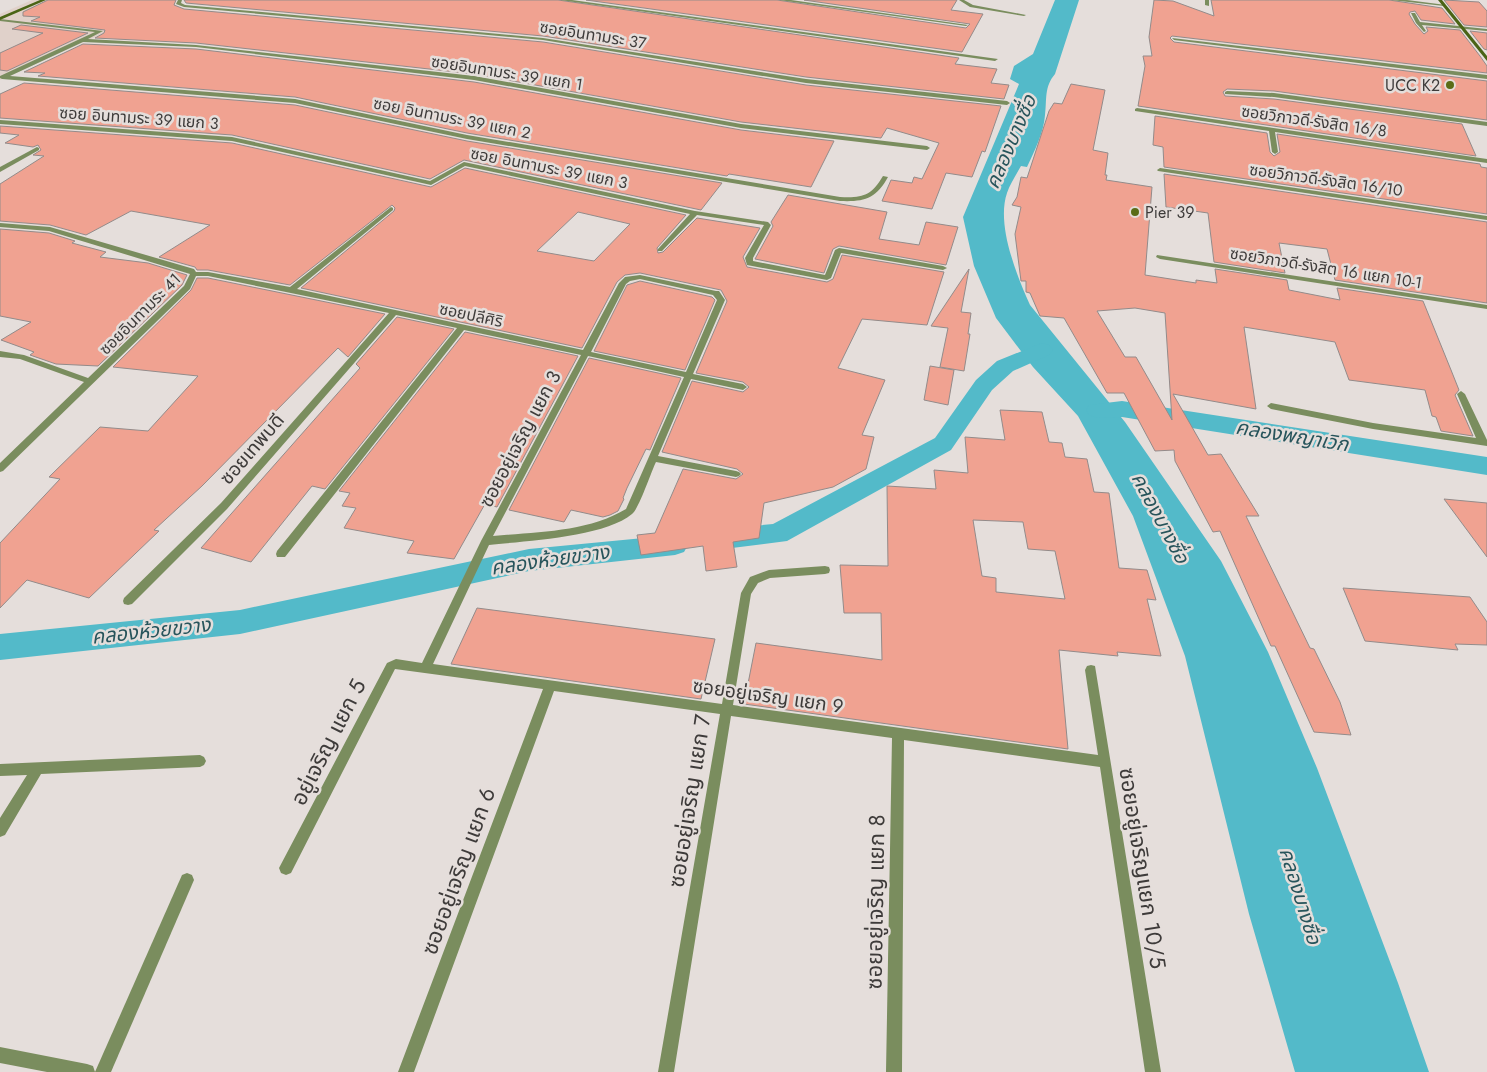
<svg xmlns="http://www.w3.org/2000/svg" width="1487" height="1072" font-family="Jost,'Noto Sans Thai',sans-serif">
<rect width="100%" height="100%" fill="#e5dedb"/>
<polygon fill="#e0d1ca" points="32,0 170,0 113,29 0,80 0,14"/>
<path fill="#53bac9" d="M1055 0H1079L1055 74C1044 87 1047 99 1045 115 1044 132 1034 152 1027 167L1021 166C1016 175 1010 184 1007 193 996 225 1017 276 1030 305L1125 422 1221 561 1268 652 1317 768 1398 983 1429 1072H1295L1249 914 1185 656 1133 516 1078 416 1033 367 996 318 974 266 963 217 1019 84 1010 79 1014 66 1033 54Z"/>
<g fill="none" stroke-linecap="round" stroke-linejoin="round">
<g fill="#53bac9" fill-rule="evenodd">
<polygon points="1042,343 1049,345 1053,350 1049,355 1013,371 992,390 951,450 787,541 724,549 715,546 711,539 715,532 724,529 773,524 935,438 976,380 997,361"/>
<polygon points="1122,401 1487,457 1487,475 1122,417 1097,418 1089,415 1086,410 1089,405"/>
<polygon points="675,535 684,538 688,545 684,552 675,555 529,571 240,634 0,660 0,634 240,610 529,549"/>
</g>
</g>
<g fill="#f0a291" stroke="#938b8a" fill-rule="evenodd">
<polygon points="48,0 176,0 174,5 184,9 543,42 806,85 1001,106 985,152 982,151 972,177 946,173 932,209 882,201 891,180 912,183 914,177 922,179 939,143 887,128 881,138 837,133 741,122 474,74 196,43 95,38 104,33 105,30 31,21 40,17 23,16 23,12"/>
<polygon points="184,0 558,0 959,58 955,64 997,69 991,83 1009,85 1004,99 806,77 543,36 186,3"/>
<polygon points="586,0 777,0 966,28 970,24 804,0 957,0 951,10 983,14 962,52"/>
<polygon points="1154,0 1173,1 1214,16 1211,0 1389,0 1442,8 1455,24 1421,20 1415,11 1410,12 1409,14 1415,24 1424,34 1428,31 1426,27 1460,30 1480,56 1487,66 1487,73 1172,36 1170,38 1174,42 1487,81 1487,120 1274,91 1227,89 1223,92 1225,96 1274,99 1462,124 1476,156 1138,106 1145,66 1143,56 1152,56 1149,37"/>
<polygon points="1444,0 1479,2 1487,11 1487,27 1464,25"/>
<polygon points="21,25 88,33 7,71 0,70 0,53 43,33 12,29"/>
<polygon points="1470,31 1487,33 1487,50 1484,49"/>
<polygon points="83,44 196,49 474,82 741,130 834,141 811,187 729,174 727,176 467,133 295,97 38,76 45,73 24,72"/>
<polygon points="24,83 295,105 467,141 722,183 701,210 464,160 430,179 232,135 0,118 0,94"/>
<path d="M1071 84 1105 90 1093 150 1108 153 1105 175H1107L1106 180 1152 187 1145 275 1196 283V280L1217 283 1215 269 1287 280 1289 290 1340 300 1337 288 1423 301 1451 370 1459 390 1455 395 1473 436 1441 431 1436 417 1432 416 1425 390 1349 380 1335 342 1244 327 1256 409 1173 394 1208 455 1221 454 1259 516H1246L1310 648 1314 649 1340 702 1351 735 1314 732 1275 646H1271L1220 531 1213 532 1175 461 1174 450 1155 451 1124 393H1107L1064 318 1040 316 1030 293 1026 292V281H1021L1015 234 1021 207 1012 205 1017 197 1021 177 1027 178 1049 111 1054 103 1062 104ZM1135 308 1165 313 1172 420 1136 357H1125L1097 311Z"/>
<polygon points="1155,116 1267,133 1270,152 1274,156 1280,152 1277,134 1480,164 1481,167 1487,168 1487,214 1164,167 1163,147 1153,145"/>
<path d="M0 126 232 143 431 187 465 168 686 215 657 248 658 253 663 252 697 218 760 228 743 257 747 267 827 282 833 279 842 255 944 272 927 325 862 319 838 368 885 380 862 435 874 437 866 469 833 487 764 503 759 538 733 542 737 567 706 571 703 546 641 555 637 535 655 533 683 469 736 479 743 474 737 469 662 452 692 381 743 392 749 387 743 382 696 373 727 301 721 290 640 273 625 275 617 282 582 348 301 288 394 211 395 208 392 205 290 285 208 270H197L195 267 159 257 210 225 131 211 86 235 50 225 0 221V184L44 156 33 155 41 150 38 145 33 147 5 143 19 135 0 133ZM578 212 630 224 594 261 537 251Z"/>
<polygon points="1164,174 1487,222 1487,303 1335,280 1327,249 1279,243 1285,273 1214,262 1208,213 1166,207"/>
<polygon points="788,195 887,212 879,239 919,245 926,222 958,227 946,265 839,246 833,249 824,273 755,259 773,226 771,222"/>
<polygon points="0,229 49,233 75,241 72,243 106,252 100,257 148,263 187,275 182,285 98,366 56,364 30,355 34,352 1,340 31,322 0,316"/>
<polygon points="969,269 961,312 971,313 968,334 970,334 964,371 940,367 948,328 931,326"/>
<polygon points="197,278 208,278 385,314 348,357 338,348 202,486 154,530 159,531 89,598 27,580 0,608 0,543 60,479 49,477 100,427 148,431 198,376 113,367 191,290"/>
<polygon points="640,281 712,297 715,300 685,370 594,351 627,285"/>
<polygon points="397,317 454,329 325,489 312,486 251,562 201,548 360,368 356,364"/>
<polygon points="465,332 578,356 497,507 485,504 454,559 407,553 414,541 344,528 356,508 342,506 350,493 339,491"/>
<polygon points="589,358 681,378 650,450 646,449 627,488 623,498 624,499 618,511 610,515 603,517 571,510 564,522 509,510"/>
<polygon points="930,366 954,370 948,405 924,400"/>
<path d="M1000 410 1042 412 1049 442 1062 443 1065 457 1087 459 1094 492 1109 493 1119 568 1147 570 1156 600 1147 599 1161 656 1117 652 1118 656 1059 650 1068 749 744 704 756 643 882 660 881 613H844L840 565 888 566 887 486 936 489 934 470 968 473 965 437 1005 440ZM973 520 1023 522 1028 549 1055 551 1065 599 996 592V578L982 576Z"/>
<polygon points="1444,499 1487,503 1487,557"/>
<polygon points="1343,588 1470,597 1487,622 1487,645 1455,644 1458,650 1365,641"/>
<polygon points="477,608 715,639 701,699 451,664"/>
</g>
<g fill="none" stroke-linecap="round" stroke-linejoin="round">
<g fill="#7a8d5e" fill-rule="evenodd">
<polygon points="178,0 182,0 181,3 185,5 543,38 806,79 1007,101 1010,103 1007,105 806,83 543,40 184,7 176,4"/>
<polygon points="560,0 572,0 998,59 995,61"/>
<polygon points="779,0 791,0 968,25 966,26"/>
<polygon points="959,0 964,0 973,5 1026,15 1024,16 970,7"/>
<polygon points="1205,0 1209,0 1209,6 1205,5"/>
<polygon points="1391,0 1407,0 1446,5 1444,6"/>
<polygon points="1411,13 1415,13 1420,22 1487,29 1487,31 1422,25 1426,31 1424,32 1416,23"/>
<path d="M0 19 103 31 88 39 196 45 474 76 741 124 927 146 930 148 927 150 741 128 474 80 196 47 83 42 10 76 295 99 467 135 840 197C863 198 871 196 883 176L888 177C876 199 864 202 840 201L467 139 295 103 2 79 0 78V76L95 32 0 21Z"/>
<polygon points="1172,38 1487,75 1487,79 1174,40"/>
<polygon points="1227,91 1274,93 1487,122 1487,126 1274,97 1225,94 1225,92"/>
<polygon points="1137,108 1487,159 1487,163 1275,132 1278,152 1275,154 1272,152 1269,131 1135,111 1135,109"/>
<polygon points="0,120 232,137 430,181 464,162 695,211 768,222 771,225 753,258 753,261 825,275 835,250 839,248 943,266 947,268 943,270 841,253 831,278 827,280 747,265 745,258 764,225 697,215 662,251 658,251 658,249 690,214 465,166 431,185 232,141 0,124"/>
<polygon points="37,147 39,148 39,150 0,172 0,167"/>
<polygon points="1160,168 1487,216 1487,220 1158,171 1157,170"/>
<path d="M391 207 393 208V210L297 289 583 350 619 283 625 277 640 275 716 291H719L725 300 693 374 743 384 747 387 743 390 691 379 658 456 736 471 739 472 741 474 739 476 736 477 656 462C651 472 639 509 632 514 605 537 525 541 489 545L433 664 722 704 741 593 750 577 769 570 825 566 829 567 830 570 829 573 825 574 770 578 758 583 751 594 733 705 1098 755 1085 670 1087 666 1091 665 1095 666 1161 1072H1145L1100 767 904 740 902 1072H886L892 738 731 716 674 1072H658L720 714 554 691 414 1072H398L543 689 395 669 291 873 286 875 281 873 279 868 387 663 396 659 422 663 481 541 581 355 464 330 285 557H277L276 554 277 551 457 328 396 315 227 509 132 604 128 605 124 604 123 601 124 598 221 503 389 313 208 276H196L190 289 3 471 0 472V463L84 382 20 359 0 357V351L24 355 88 378 184 286 190 274 49 231 0 227V223L50 227 194 269 196 272H208L290 287ZM640 279 713 295 717 300 686 372 591 352 626 284 630 281ZM588 356 684 377 626 509C588 532 537 532 493 536Z"/>
<polygon points="1157,255 1487,305 1487,309 1160,259 1156,257"/>
<polygon points="1461,391 1465,394 1487,440 1487,446 1373,429 1271,409 1267,406 1271,403 1373,423 1476,438 1457,394"/>
<polygon points="200,755 204,757 206,761 204,765 200,767 41,774 5,835 0,837 0,818 27,775 0,776 0,764"/>
<polygon points="187,873 192,875 194,880 111,1072 95,1072 182,875"/>
<polygon points="0,1047 87,1064 93,1066 95,1072 47,1072 0,1063"/>
</g>
<g fill="#4a6416" fill-rule="evenodd">
<polygon points="40,0 46,0 0,20 0,17"/>
<polygon points="1438,0 1442,0 1487,56 1487,61"/>
</g>
</g>
<g fill="#5b6c17" stroke="#e5dedb" stroke-width="2">
<circle cx="1450" cy="85" r="5"/>
<circle cx="1135" cy="212" r="5"/>
</g>
<g text-anchor="middle" dominant-baseline="central" stroke-width="5" stroke-linejoin="round" paint-order="stroke">
<g font-size="16" fill="#3e3b3a" stroke="#e5dedb">
<text transform="translate(593 35) rotate(9)">ซอยอินทามระ 37</text>
<text transform="translate(507 73) rotate(9)">ซอยอินทามระ 39 แยก 1</text>
<text transform="translate(139 118) rotate(4)">ซอย อินทามระ 39 แยก 3</text>
<text transform="translate(452 118) rotate(11)">ซอย อินทามระ 39 แยก 2</text>
<text transform="translate(1314 121) rotate(8)">ซอยวิภาวดี-รังสิต 16/8</text>
<text transform="translate(549 168) rotate(11)">ซอย อินทามระ 39 แยก 3</text>
<text transform="translate(1326 180) rotate(8)">ซอยวิภาวดี-รังสิต 16/10</text>
<text transform="translate(1326 268) rotate(9)">ซอยวิภาวดี-รังสิต 16 แยก 10-1</text>
<text transform="translate(140 314) rotate(-45)">ซอยอินทามระ 41</text>
<text transform="translate(471 315) rotate(12)">ซอยปลีศิริ</text>
</g>
<g font-size="16" fill="#3e3b3a" stroke="#e5dedb" text-anchor="end">
<text x="1440" y="85">UCC K2</text>
<text x="1145" y="212" text-anchor="start">Pier 39</text>
</g>
<g font-size="19" fill="#3e3b3a" stroke="#e5dedb">
<text transform="translate(520 439) rotate(-62)">ซอยอยู่เจริญ แยก 3</text>
<text transform="translate(252 449) rotate(-49)">ซอยเทพบดี</text>
<text transform="translate(768 696) rotate(8)">ซอยอยู่เจริญ แยก 9</text>
</g>
<g font-size="20" font-style="italic" fill="#27545b" stroke="#e5dedb">
<text transform="translate(1011 142) rotate(-67)">คลองบางซื่อ</text>
<text transform="translate(1292 436) rotate(9)">คลองพญาเวิก</text>
<text transform="translate(1160 518) rotate(62)">คลองบางซื่อ</text>
<text transform="translate(550 560) rotate(-8)">คลองห้วยขวาง</text>
<text transform="translate(151 631) rotate(-6)">คลองห้วยขวาง</text>
<text transform="translate(1300 896) rotate(73)">คลองบางซื่อ</text>
</g>
<g font-size="22" fill="#3e3b3a" stroke="#e5dedb">
<text transform="translate(328 742) rotate(-63)">อยู่เจริญ แยก 5</text>
<text transform="translate(689 801) rotate(-81)">ซอยอยู่เจริญ แยก 7</text>
<text transform="translate(1143 868) rotate(81)">ซอยอยู่เจริญแยก 10/5</text>
<text transform="translate(458 871) rotate(-70)">ซอยอยู่เจริญ แยก 6</text>
<text transform="translate(875 902) rotate(-89)">ซอยอยู่เจริญ แยก 8</text>
</g>
</g>
</svg>
